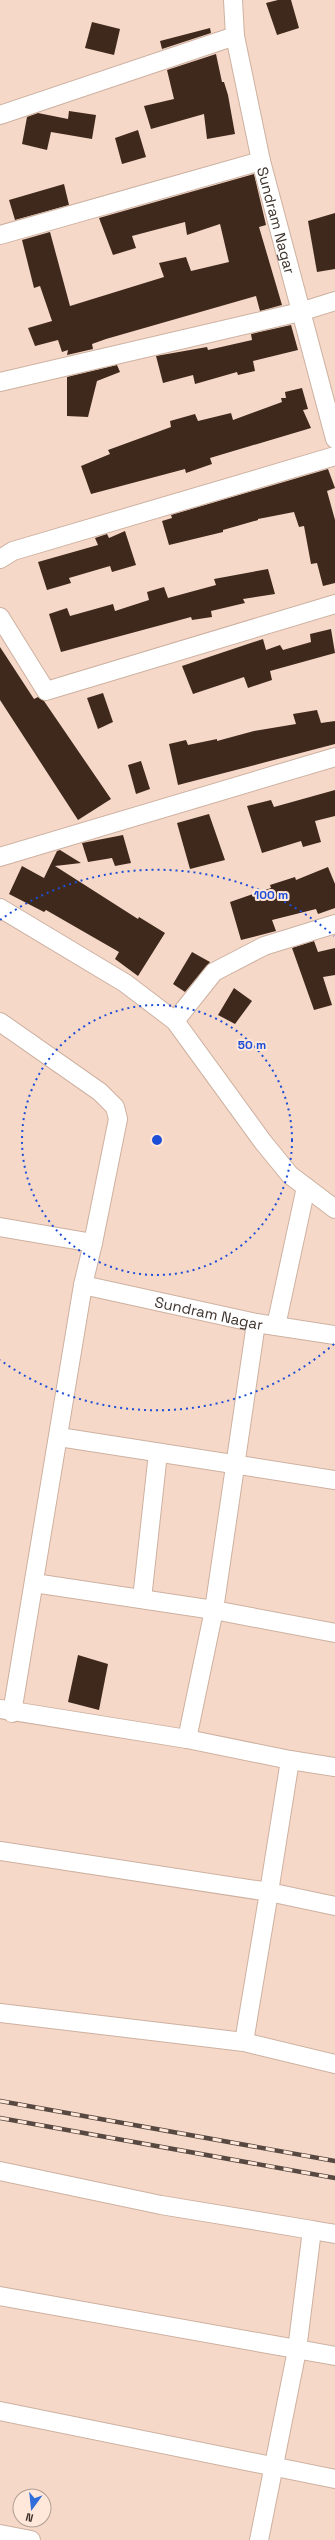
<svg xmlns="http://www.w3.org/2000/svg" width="335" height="2540" font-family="'Space Grotesk',sans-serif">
<rect width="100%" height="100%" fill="#f6d8c8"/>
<g fill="#3f291c">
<polygon points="278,0 291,0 299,28 277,35 266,3"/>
<polygon points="92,22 120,29 114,55 85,48"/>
<polygon points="210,28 211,33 162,49 160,41"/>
<polygon points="216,54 222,82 224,82 228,95 235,134 207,139 204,114 151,129 144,106 174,99 167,70"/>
<polygon points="69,111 96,115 92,139 51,132 47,150 22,144 27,117 38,113 68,119"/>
<polygon points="138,130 146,157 122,164 115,138"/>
<polygon points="254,174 266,225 259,227 282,305 260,311 256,296 106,339 92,344 93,349 67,355 68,350 62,352 58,340 35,346 28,328 52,321 40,286 34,288 22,240 50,232 70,306 164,277 159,263 186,257 191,271 229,262 220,224 187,235 185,222 132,236 136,248 113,255 99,218"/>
<polygon points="64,184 69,205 15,220 9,200"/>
<polygon points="335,213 335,269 317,272 308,221"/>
<polygon points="291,325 298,350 253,361 255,371 238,375 237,372 195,384 193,375 163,383 156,356 207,347 208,350 252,340 251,334"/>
<polygon points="117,365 120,372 97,381 88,417 67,416 67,377"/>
<polygon points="302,388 308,409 303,410 311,428 210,458 212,464 186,473 185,469 91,494 81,466 110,454 108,450 171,427 170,421 195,414 198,421 231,413 233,420 282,402 281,398 286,398 285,392"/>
<polygon points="328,469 335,488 327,491 335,520 335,583 323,586 317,563 311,564 304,526 299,527 294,512 258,519 258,520 223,530 223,532 169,545 162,521 172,518 171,515"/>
<polygon points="125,531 136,565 112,572 110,566 69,578 71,583 47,590 38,562 98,545 95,538 107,534 109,538"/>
<polygon points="268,569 275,594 243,599 245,603 211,611 212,617 192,620 191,617 61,652 49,614 67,608 70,616 113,604 115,611 149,600 147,592 164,587 168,598 216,585 214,579"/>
<polygon points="331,629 335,653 270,671 272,680 248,688 244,677 193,694 182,666 263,639 266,650 280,645 283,650 311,642 310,634"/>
<polygon points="0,647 34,699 38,697 44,701 111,799 78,820 0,700"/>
<polygon points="103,693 113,722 98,729 87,698"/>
<polygon points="317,710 321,723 335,721 335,744 178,785 169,744 186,740 188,745 217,739 217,741 254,731 296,724 293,714"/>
<polygon points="141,761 150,789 136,794 128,765"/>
<polygon points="335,790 335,816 315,821 321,842 303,847 301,841 262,853 247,806 271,800 274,807"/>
<polygon points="209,814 225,860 190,869 177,823"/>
<polygon points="123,835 131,863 115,866 112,858 88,862 82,843"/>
<polygon points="60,850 81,863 55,866 138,919 139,917 165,933 138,976 115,959 119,952 46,910 44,912 9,894 22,866 44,878 57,851"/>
<polygon points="328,867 335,884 335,908 318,914 316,909 272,920 276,931 241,940 230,902 271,888 270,885 295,877 296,880"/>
<polygon points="314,941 318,952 335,948 335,975 323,977 332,1005 314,1010 292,948"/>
<polygon points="192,952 210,962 185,992 173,984"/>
<polygon points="234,988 252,1001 235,1024 218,1015"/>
<polygon points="78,1655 108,1664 99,1710 68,1702"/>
</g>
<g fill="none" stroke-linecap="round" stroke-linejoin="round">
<defs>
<g id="minor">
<path id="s1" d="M233 0 235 36 261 161 335 439"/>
<polyline points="0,115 235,36"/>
<polyline points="0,235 261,161"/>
<polyline points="0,382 300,312 335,301"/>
<polyline points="0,559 13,551 335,456"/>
<polyline points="0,617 46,691 335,604"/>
<polyline points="0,857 335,757"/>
<polyline points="0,908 125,983 175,1021 263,1142 290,1175 335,1209"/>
<polyline points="175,1021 214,972 264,946 335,924"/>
<polyline points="0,1022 100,1092 115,1107 118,1119 93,1243"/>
<polyline points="0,1227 93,1243 83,1285 12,1713"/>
<path id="s2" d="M83 1285 256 1323 335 1335"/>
<polyline points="276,1326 306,1187"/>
<polyline points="59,1437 335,1480"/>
<polyline points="34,1583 214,1610 335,1633"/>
<polyline points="142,1599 158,1453"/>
<polyline points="0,1709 187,1739 290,1760"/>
<polyline points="187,1739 214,1610 256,1323"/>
<polyline points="335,1767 290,1760 269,1892 335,1906"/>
<polyline points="0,1851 269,1892 244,2042"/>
<polyline points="0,2013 244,2042 335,2064"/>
<polyline points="0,2171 161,2205 312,2230 297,2350 259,2540"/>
<polyline points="312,2230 335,2234"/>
<polyline points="0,2296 335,2356"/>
<polyline points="0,2411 335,2479"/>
<polyline points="0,2534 31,2540"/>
</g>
</defs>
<use href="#minor" stroke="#cdb1a1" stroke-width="20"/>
<use href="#minor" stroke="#fff" stroke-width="18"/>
<defs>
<g id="rail">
<polyline points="0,2101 335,2161"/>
<polyline points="0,2118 335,2178"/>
</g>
</defs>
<use href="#rail" stroke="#574941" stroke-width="4.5"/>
<use href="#rail" stroke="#ffe7da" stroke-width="3" stroke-dasharray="9" stroke-linecap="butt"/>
</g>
<g fill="none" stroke="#1d4ed8" stroke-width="2" stroke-dasharray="2 4">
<circle cx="157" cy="1140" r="135"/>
<path d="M334 1344A270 270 0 0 1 0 1360M0 920A270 270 0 0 1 334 936"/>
</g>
<g text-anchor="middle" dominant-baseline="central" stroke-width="4" stroke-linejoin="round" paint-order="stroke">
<g font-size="15" fill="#3d322b" stroke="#ffe7da">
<text stroke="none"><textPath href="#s1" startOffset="225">Sundram Nagar</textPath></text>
<text stroke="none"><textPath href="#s2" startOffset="129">Sundram Nagar</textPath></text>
</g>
</g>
<circle cx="157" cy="1140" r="6" fill="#1d4ed8" stroke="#ffe7da" stroke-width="2"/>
<g font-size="12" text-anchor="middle" font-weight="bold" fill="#1d4ed8" stroke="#ffe7da" stroke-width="4" stroke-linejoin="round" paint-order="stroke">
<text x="271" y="899">100 m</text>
<text x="252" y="1049">50 m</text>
</g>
<g transform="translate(32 2508) rotate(195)"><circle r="19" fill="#ffe7da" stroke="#b19f94"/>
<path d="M0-3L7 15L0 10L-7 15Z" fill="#2f6edb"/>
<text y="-6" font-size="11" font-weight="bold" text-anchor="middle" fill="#3d322b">N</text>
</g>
</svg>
